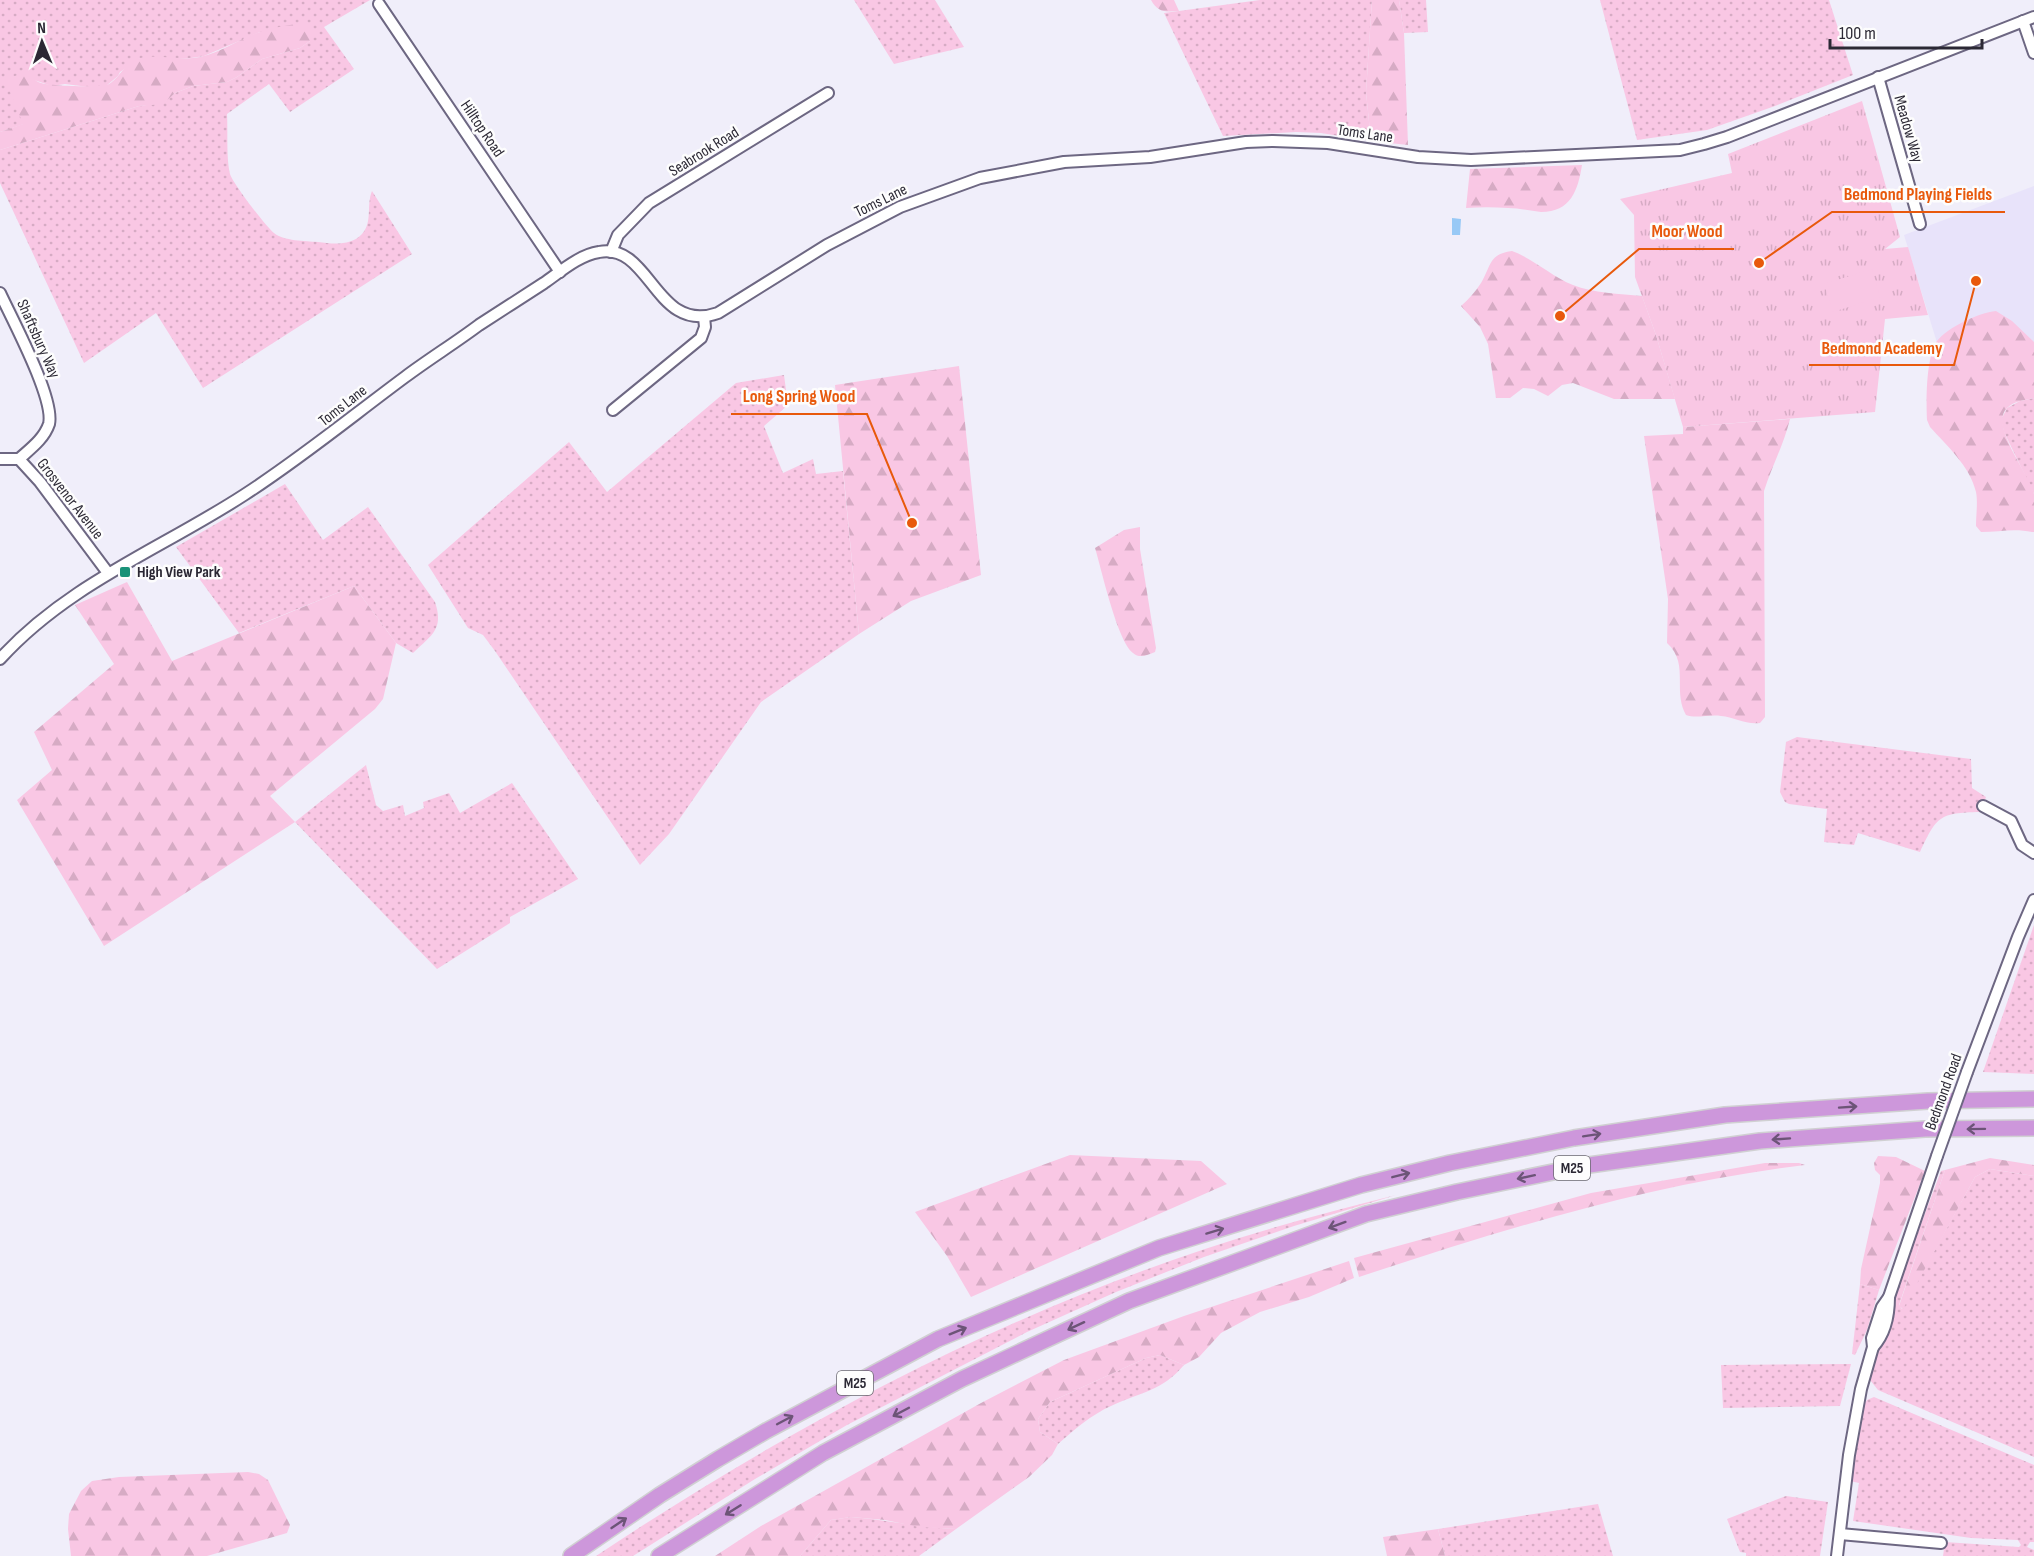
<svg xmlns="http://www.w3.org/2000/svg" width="2034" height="1556" font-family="'Sofia Sans Condensed',sans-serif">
<defs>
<pattern id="grass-dots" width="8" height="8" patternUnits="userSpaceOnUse" patternTransform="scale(1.5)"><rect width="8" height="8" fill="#f9c7e4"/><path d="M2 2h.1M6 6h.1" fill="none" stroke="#d6abc4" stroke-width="1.8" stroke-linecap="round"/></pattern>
<pattern id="forest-firs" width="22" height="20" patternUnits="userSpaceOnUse" patternTransform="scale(1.5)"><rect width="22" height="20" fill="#f9c7e4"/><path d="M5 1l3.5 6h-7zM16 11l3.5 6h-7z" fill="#d6abc4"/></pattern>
<pattern id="park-tufts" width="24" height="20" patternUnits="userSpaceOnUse" patternTransform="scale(1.5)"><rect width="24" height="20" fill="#f9c7e4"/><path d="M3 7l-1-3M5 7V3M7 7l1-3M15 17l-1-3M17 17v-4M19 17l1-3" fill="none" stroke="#d6abc4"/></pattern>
<pattern id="water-ripples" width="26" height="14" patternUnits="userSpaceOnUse" patternTransform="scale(1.5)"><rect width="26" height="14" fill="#98c9f6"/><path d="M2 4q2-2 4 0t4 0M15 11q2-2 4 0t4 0" fill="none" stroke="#83add4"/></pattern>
</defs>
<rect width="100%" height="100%" fill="#f0eefa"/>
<polygon fill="#e8e3fa" points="2034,186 2034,391 1957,408 1904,235"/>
<g fill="url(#grass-dots)">
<path d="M0 0H370L324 27 354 69 290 112 269 84 227 114C228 131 226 158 230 174 232 182 266 227 274 233 284 241 305 241 318 242 333 244 351 246 362 234 373 222 366 205 372 191L412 254 203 388 156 313 84 363 0 183V150L139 106 163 103 175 93 193 86 227 82 237 77 262 59 300 48 310 41 260 32 204 56 191 58H140L120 72 118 76 106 86 89 87 65 84 52 86 34 80 24 124 0 132Z"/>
<polygon points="854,0 935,0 964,47 894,64"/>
<polygon points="1260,0 1372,0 1366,92 1371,141 1321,133 1296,132 1223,136 1164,13"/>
<polygon points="1399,0 1426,0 1428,32 1404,33"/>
<polygon points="1600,0 1829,0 1853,75 1775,106 1707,130 1637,140"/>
<polygon points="784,375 788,405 764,426 783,473 813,459 816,474 843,471 859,634 761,702 669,834 640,865 495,651 483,635 468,628 428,565 569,442 607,492 736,383"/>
<polygon points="2034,398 2034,494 2004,432 2001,420 2007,408 2020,401"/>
<path d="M285 484 323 540 368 507 435 602C444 629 432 635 413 653L396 643 354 586 239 633 176 547Z"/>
<path d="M1797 737 1971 759 1972 788 1986 797 1980 812C1939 813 1937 816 1920 852L1858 833 1854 845 1824 842 1827 809 1789 804 1785 802 1780 792 1786 742Z"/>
<polygon points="366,765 376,805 383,811 403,805 405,816 424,808 423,802 449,793 460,813 512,783 578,879 510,917 510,923 437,969 295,822"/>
<polygon points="2034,925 2034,1074 1983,1072"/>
<polygon points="1990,1169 2034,1176 2034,1457 1878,1390 1870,1380 1874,1360 1892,1321 1895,1293 1941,1171 1945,1170 1899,1305 1902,1309 1975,1177"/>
<path d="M1396 1195 1294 1226 1204 1257 1116 1292 1027 1332 847 1425 755 1479 633 1556H596C785 1430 988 1321 1205 1249 1268 1228 1332 1211 1396 1195Z"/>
<polygon points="1860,1284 1879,1290 1867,1330 1855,1355 1852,1354"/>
<path d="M1160 1355 1184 1365C1162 1391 1141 1392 1111 1406 1091 1415 1075 1429 1058 1444L1040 1432 1038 1419 1050 1402 1146 1358Z"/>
<polygon points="1851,1364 1840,1406 1723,1408 1721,1365"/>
<polygon points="1874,1397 2034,1465 2034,1542 2030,1542 2027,1547 2034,1550 2034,1556 1943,1556 1945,1542 2019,1547 2021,1545 2018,1540 1971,1538 1853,1521 1859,1483 1850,1481 1863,1406 1867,1400"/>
<polygon points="1786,1496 1828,1502 1820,1556 1746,1556 1746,1553 1740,1552 1727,1519"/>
<polygon points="1598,1504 1613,1556 1445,1556 1438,1529"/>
<path d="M851 1517C886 1520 920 1527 956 1529L919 1556H800L831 1520Z"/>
</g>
<g fill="url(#forest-firs)">
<path d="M1151 0H1174L1179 11C1166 12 1158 13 1151 0Z"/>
<polygon points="1372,0 1399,0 1404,33 1408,145 1371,141 1366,92"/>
<path d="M296 24 310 26 314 33 310 41 300 48 262 59 237 77 227 82 193 86 175 93 163 104 139 106 0 150V132L23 124 5 79 28 72C32 77 35 81 41 83 49 86 104 88 109 84 122 76 124 62 140 58 160 54 181 61 200 57 221 53 240 38 260 32 271 28 284 26 296 24Z"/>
<path d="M1582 165C1578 190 1571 212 1541 212 1530 211 1519 208 1508 208 1494 207 1480 207 1466 208L1470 169Z"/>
<path d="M1512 251C1534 259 1551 276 1573 285 1593 293 1620 294 1642 296L1656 335 1675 399H1614L1573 383 1562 385 1548 396 1534 389 1523 388 1510 398H1496L1488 344 1480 327 1461 306C1469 299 1475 292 1481 283 1491 267 1488 254 1512 251Z"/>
<path d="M1996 311 2012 321 2034 342V398C2025 400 2014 401 2007 408 1989 425 2029 474 2034 494 2034 505 2034 520 2034 532H2032C2014 528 1999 532 1981 532L1976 526C1976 515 1978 502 1976 492 1970 466 1947 446 1930 427L1927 420C1926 402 1926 356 1937 341 1948 327 1978 313 1996 311Z"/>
<polygon points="959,366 981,575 911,601 859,634 835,385"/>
<path d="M1790 419C1784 444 1772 466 1764 491L1765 717 1760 723C1746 725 1734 717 1721 716 1710 714 1696 719 1686 715 1672 690 1690 664 1667 643L1668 599 1644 436 1683 434V427Z"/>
<path d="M1140 527V549L1156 648 1155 652C1147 655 1140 659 1133 653 1117 640 1102 571 1095 548L1124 530Z"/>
<polygon points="127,582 172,661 354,586 396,643 383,699 375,709 270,796 295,822 104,946 17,800 52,770 34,732 114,664 75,605"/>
<polygon points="1070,1155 1201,1161 1227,1184 971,1297 947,1256 915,1212"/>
<polygon points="1878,1156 1896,1157 1925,1171 1879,1290 1860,1284 1861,1269 1880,1183 1880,1175 1875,1170 1874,1163"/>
<polygon points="1990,1158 2034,1165 2034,1176 1990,1169 1975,1177 1903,1309 1899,1306 1945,1170"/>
<path d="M1765 1163H1799L1805 1165C1653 1183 1504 1229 1359 1277L1354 1258 1591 1193Z"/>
<polygon points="1349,1261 1354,1278 1309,1297 1260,1312 1221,1333 1199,1357 1184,1365 1160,1355 1146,1358 1050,1402 1038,1419 1040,1432 1058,1444 1052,1455 1029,1477 956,1529 919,1527 885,1520 851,1517 831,1520 800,1556 715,1556 761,1526 981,1403 1064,1360 1184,1316"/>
<polygon points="248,1472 259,1474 268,1480 290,1525 287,1533 207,1556 71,1556 68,1529 69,1514 81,1491 92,1481 119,1477"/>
<polygon points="1438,1529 1445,1556 1387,1556 1383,1537"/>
</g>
<polygon fill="url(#park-tufts)" points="1862,101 1900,237 1885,249 1908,247 1928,315 1885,319 1875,412 1683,427 1656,335 1635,277 1634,215 1620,199 1732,173 1728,154"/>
<polygon fill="#f9c7e4" points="1872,269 1880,297 1833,312 1824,284"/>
<polygon fill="url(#water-ripples)" points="1452,218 1461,219 1460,235 1452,235"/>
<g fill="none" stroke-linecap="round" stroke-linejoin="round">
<defs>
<g id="minor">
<polyline points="379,4 560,272"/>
<polyline points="2023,21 2034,53"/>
<polyline points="1878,77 1920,224"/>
<polyline points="611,252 618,235 649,203 828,93"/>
<path d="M0 293C12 319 55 399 49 424 44 439 30 449 19 459"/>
<polyline points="613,410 701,338 705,327 704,317"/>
<polyline points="0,459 19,459"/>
<polyline points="19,459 40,482 108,573"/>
<path d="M0 659C68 584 161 549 244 495 300 459 351 417 405 377 429 359 455 343 479 325 501 311 522 297 544 283 560 272 579 255 599 252 651 242 655 335 718 313L827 245 900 207 980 178 1064 162 1150 157 1246 142 1273 141 1328 143 1418 157 1471 160 1680 150 1704 144 1727 137 2034 17"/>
<polyline points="1983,806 2011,821 2022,845 2034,853"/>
<polyline points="1967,1072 2018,937 2034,900"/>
<path d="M1873 1347C1885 1334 1889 1315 1889 1297"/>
<polyline points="1840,1534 1941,1543"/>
<polyline points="1837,1556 1849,1455 1861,1389 1873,1347 1872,1338 1882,1307 1889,1297 1937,1156"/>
</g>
<g id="highway">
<polyline points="571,1556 660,1495 718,1459 766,1431 938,1339 1159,1248 1361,1185 1450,1163 1574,1138 1725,1115 1928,1101 2034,1099"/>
<polyline points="659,1556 823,1453 962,1379 1129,1301 1366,1214 1457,1192 1582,1166 1760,1141 1925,1129 2034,1128"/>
</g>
</defs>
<use href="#minor" stroke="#6d6782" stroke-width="14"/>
<use href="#highway" stroke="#d0d0d2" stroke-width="18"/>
<use href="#minor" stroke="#fff" stroke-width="10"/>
<use href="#highway" stroke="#cd97db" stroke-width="15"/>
<defs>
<polyline id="minor-bridge" points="1937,1156 1967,1072"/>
</defs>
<use href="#minor-bridge" stroke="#6d6782" stroke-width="14" stroke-linecap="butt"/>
<use href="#minor-bridge" stroke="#fff" stroke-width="10"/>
</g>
<defs><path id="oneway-shaft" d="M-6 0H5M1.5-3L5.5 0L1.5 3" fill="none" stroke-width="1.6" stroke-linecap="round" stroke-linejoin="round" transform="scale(1.5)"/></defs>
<g stroke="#6c5477">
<use href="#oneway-shaft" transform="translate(1848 1107) rotate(-4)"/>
<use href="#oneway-shaft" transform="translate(1976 1129) rotate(179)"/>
<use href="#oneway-shaft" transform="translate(1592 1135) rotate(-9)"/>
<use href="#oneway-shaft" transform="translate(1781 1139) rotate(176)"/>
<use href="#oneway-shaft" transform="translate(1401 1175) rotate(-14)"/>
<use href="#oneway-shaft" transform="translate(1526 1177) rotate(168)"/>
<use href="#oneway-shaft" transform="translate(1337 1225) rotate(160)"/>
<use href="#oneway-shaft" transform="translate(1215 1231) rotate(-17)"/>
<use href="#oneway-shaft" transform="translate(1076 1326) rotate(155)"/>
<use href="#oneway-shaft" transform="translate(958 1331) rotate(-22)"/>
<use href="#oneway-shaft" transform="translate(901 1412) rotate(152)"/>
<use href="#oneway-shaft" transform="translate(785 1420) rotate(-28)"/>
<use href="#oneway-shaft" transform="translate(733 1510) rotate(148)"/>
<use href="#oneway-shaft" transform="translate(619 1523) rotate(-34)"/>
</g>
<rect fill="#199278" stroke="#fdfdfd" stroke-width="2" x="119" y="566" width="12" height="12" rx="3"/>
<g text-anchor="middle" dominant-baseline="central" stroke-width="5" stroke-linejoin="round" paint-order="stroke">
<g fill="#fdfdfd" stroke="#6a6870" stroke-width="1.5">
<rect x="1554" y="1156" width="36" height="24" rx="4.5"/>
<rect x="837" y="1371" width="36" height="24" rx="4.5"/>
</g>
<g font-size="15" font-weight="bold" fill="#2b2834">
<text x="1572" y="1168">M25</text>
<text x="855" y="1383">M25</text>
</g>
<g font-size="16" fill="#2b2834" stroke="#fdfdfd">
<text transform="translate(482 129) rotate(56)">Hilltop Road</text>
<text transform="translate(1908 129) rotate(74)">Meadow Way</text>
<text transform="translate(1365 134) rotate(8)">Toms Lane</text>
<text transform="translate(704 152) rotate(-32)">Seabrook Road</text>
<text transform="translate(881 201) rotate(-26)">Toms Lane</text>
<text transform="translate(38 339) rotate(66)">Shaftsbury Way</text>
<text transform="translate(343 406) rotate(-38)">Toms Lane</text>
<text transform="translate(70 499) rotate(52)">Grosvenor Avenue</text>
<text transform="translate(1944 1092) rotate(-70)">Bedmond Road</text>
</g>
<g font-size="16" font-weight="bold" fill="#2b2834" stroke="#fdfdfd" text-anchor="start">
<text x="137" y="572">High View Park</text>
</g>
</g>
<path fill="none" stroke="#e8590c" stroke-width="2" d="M1759 263L1832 212H2005M1560 316L1639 249H1734M1976 281L1954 365H1809M912 523L867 414H731"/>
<g fill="#e8590c" stroke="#fdfdfd" stroke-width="2">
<circle cx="1759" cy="263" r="6"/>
<circle cx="1560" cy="316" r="6"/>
<circle cx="1976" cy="281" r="6"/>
<circle cx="912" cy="523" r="6"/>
</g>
<g font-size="18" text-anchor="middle" font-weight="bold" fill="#e8590c" stroke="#fdfdfd" stroke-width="5" stroke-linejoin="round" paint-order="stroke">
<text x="1918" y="200">Bedmond Playing Fields</text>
<text x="1687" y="237">Moor Wood</text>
<text x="1882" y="354">Bedmond Academy</text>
<text x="799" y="402">Long Spring Wood</text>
</g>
<g transform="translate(42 42) rotate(358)" stroke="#fdfdfd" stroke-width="4.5" paint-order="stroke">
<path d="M0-4.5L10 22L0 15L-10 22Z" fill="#2b2834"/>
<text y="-9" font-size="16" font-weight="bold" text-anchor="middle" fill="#2b2834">N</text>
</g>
<path d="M1830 39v9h152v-9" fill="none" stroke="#2b2834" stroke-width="3"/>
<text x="1839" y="39" font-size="18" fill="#2b2834" stroke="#fdfdfd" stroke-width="4.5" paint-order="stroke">100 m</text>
</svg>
